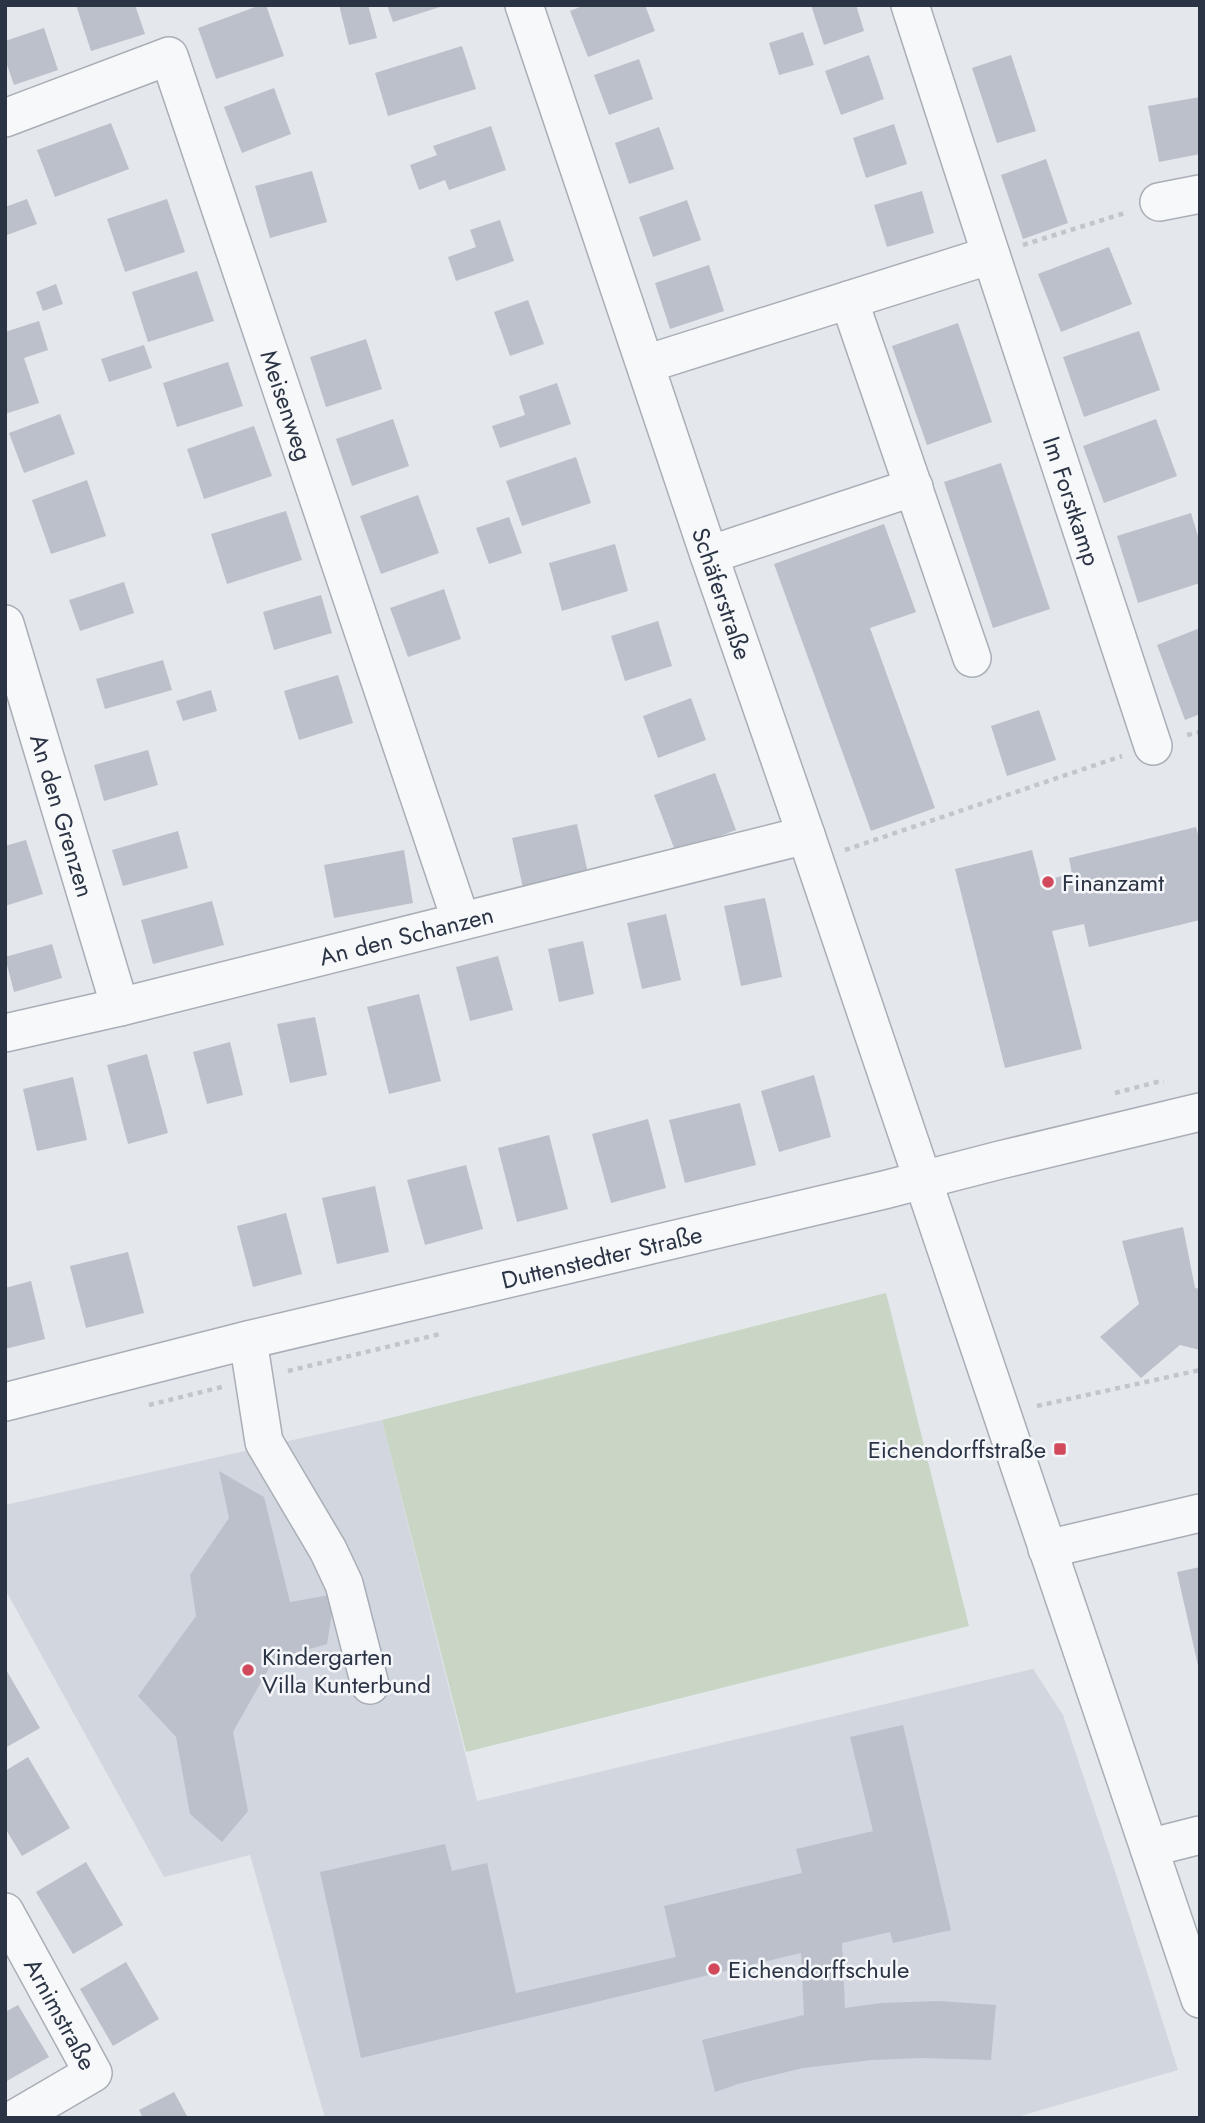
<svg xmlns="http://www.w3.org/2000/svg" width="1205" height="2123" font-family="Jost,sans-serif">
<rect width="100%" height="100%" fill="#e4e7ec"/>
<polygon fill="#d2d6de" points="382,1420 477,1801 1033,1669 1063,1715 1114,1868 1178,2070 1013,2118 325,2118 250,1855 164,1877 5,1589 5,1505"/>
<polygon fill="#c9d6c5" points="886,1293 969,1626 466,1752 382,1420"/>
<g fill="#bbc0ca">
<polygon points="76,5 135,5 145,34 91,51"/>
<polygon points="261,5 266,5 284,56 216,79 198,28"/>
<polygon points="339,5 368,5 377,38 349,45"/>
<polygon points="387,5 443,5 443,6 393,22"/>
<polygon points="585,5 645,5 655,31 588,57 570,11"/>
<polygon points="811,5 856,5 864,31 824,45"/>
<polygon points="44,28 58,70 14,85 5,59 5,41"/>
<polygon points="803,32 814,65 779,75 769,43"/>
<polygon points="462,46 476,89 388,116 375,73"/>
<polygon points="869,55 884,99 841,115 825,71"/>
<polygon points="1011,55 1036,131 997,143 972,68"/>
<polygon points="639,59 653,99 609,115 594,75"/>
<polygon points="274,88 291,134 242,153 224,107"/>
<polygon points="1200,97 1200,154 1159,162 1148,106"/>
<polygon points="111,123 129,169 55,197 37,150"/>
<polygon points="894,124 907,164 866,178 853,138"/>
<polygon points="491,126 506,170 449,190 445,180 419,190 410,165 437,155 433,146"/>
<polygon points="659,127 674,169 629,184 615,143"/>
<polygon points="1046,159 1068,223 1023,239 1001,175"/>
<polygon points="312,171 327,222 270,238 255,186"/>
<polygon points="922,191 934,233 887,247 874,205"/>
<polygon points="27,199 37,224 7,235 5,207"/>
<polygon points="167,199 185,252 125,272 107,219"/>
<polygon points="687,200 701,240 653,257 639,217"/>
<polygon points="500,220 514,261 456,281 448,257 476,247 470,230"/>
<polygon points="1109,247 1132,304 1061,332 1038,274"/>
<polygon points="709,265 724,311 670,329 655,283"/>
<polygon points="197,271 214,321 148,342 132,292"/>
<polygon points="56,284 63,304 43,311 36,292"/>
<polygon points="528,300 544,344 510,356 494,312"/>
<polygon points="39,321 48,350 24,358 39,403 5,414 5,359 7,358 5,352 5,332"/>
<polygon points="958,323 992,422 927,445 892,346"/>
<polygon points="1139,331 1160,390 1084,417 1063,357"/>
<polygon points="366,339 382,389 326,407 310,357"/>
<polygon points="144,345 152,368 109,382 101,359"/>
<polygon points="228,362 243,406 177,427 163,383"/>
<polygon points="557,383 571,424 500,448 492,426 525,415 519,396"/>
<polygon points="60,414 75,454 24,473 9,433"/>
<polygon points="393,419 409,466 352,486 336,439"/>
<polygon points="1156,419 1177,476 1104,503 1083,446"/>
<polygon points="254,426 272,476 204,499 187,449"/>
<polygon points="576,457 591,503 522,526 506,481"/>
<polygon points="1001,463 1050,609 993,628 944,482"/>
<polygon points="87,480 106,536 51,554 32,500"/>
<polygon points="418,495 439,553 381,574 360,516"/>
<polygon points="286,511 302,560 227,584 211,534"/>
<polygon points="1191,513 1200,543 1200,583 1138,603 1117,536"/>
<polygon points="509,517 522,553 489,564 476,528"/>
<polygon points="884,524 916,612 870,628 935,808 871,831 774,564"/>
<polygon points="615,544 628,591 562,611 549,563"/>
<polygon points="124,582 134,613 80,631 69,600"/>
<polygon points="444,589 461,639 408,657 390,608"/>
<polygon points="321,595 332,633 274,650 263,612"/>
<polygon points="658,621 672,666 625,681 611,636"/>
<polygon points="1200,628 1200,714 1185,720 1157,645"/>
<polygon points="163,660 172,690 105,709 96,679"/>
<polygon points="338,675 353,723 299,740 284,691"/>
<polygon points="211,690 217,711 183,721 176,701"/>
<polygon points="691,698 706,740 658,758 643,716"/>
<polygon points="1039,710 1056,760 1007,776 991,726"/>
<polygon points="148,750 158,785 104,801 94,765"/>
<polygon points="715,773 736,830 676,853 654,795"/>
<polygon points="577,824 588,873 523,888 512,838"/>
<polygon points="1196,827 1200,842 1200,920 1089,947 1084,924 1052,931 1082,1049 1005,1068 955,869 1032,850 1040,881 1072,874 1069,858"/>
<polygon points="178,831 188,868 123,886 112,850"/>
<polygon points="26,840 43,894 5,906 5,846"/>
<polygon points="404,850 413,903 334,918 324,865"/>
<polygon points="765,898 782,977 741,986 724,906"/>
<polygon points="212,901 224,945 153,964 141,920"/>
<polygon points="666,914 681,980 642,989 627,923"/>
<polygon points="583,941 594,994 559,1002 548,949"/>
<polygon points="52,944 62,978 14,992 5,957"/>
<polygon points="498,956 513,1010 470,1021 456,967"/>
<polygon points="419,994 441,1081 389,1094 367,1007"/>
<polygon points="315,1017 327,1075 290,1083 277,1024"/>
<polygon points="230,1042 243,1095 207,1104 193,1052"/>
<polygon points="147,1054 168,1133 128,1144 107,1065"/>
<polygon points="814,1075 831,1137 779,1152 761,1091"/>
<polygon points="73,1077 87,1140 37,1151 23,1089"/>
<polygon points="740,1103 756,1165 685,1183 669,1120"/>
<polygon points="648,1119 666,1188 611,1203 592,1134"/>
<polygon points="549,1135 568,1209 517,1222 498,1148"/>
<polygon points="466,1165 483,1229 425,1245 407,1180"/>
<polygon points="375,1186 389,1252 337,1264 322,1198"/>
<polygon points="286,1213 302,1274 253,1287 237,1226"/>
<polygon points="1183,1227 1195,1288 1200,1289 1200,1350 1180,1345 1141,1378 1100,1337 1139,1304 1122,1241"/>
<polygon points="128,1252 144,1313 86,1328 70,1266"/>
<polygon points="31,1281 45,1339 5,1349 5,1288"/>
<polygon points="219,1471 264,1497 290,1602 335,1594 327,1644 274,1659 233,1732 248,1811 222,1842 190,1814 176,1737 138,1696 196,1616 190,1575 229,1518"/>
<polygon points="1200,1567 1200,1670 1199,1670 1177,1572"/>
<polygon points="5,1668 40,1728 5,1748"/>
<polygon points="903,1725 951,1930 893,1943 890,1932 842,1943 845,2008 881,2003 939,2001 996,2005 991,2060 921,2058 872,2060 803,2068 738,2084 715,2092 702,2040 804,2015 801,1953 361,2058 320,1872 445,1844 452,1871 487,1863 516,1993 676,1957 664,1906 802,1873 796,1849 873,1831 850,1737"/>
<polygon points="28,1757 70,1828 22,1856 5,1828 5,1771"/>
<polygon points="86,1862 123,1925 73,1954 36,1892"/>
<polygon points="126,1962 159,2019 113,2046 80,1989"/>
<polygon points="18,2005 49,2057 5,2082 5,2012"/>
<polygon points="174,2092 188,2118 143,2118 139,2110"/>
</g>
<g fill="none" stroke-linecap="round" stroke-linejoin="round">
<defs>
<g id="minor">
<path id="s1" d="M524 5 709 555 806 835 1200 1999"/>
<path id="s2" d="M5 118 169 56 461 921"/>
<polyline points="1159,202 1200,194"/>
<path id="s3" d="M991 255 1153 746"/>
<polyline points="849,300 972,658"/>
<polyline points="646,364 991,255 910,5"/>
<polyline points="709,555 914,487"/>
<path id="s4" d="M5 624 120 1007"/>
<path id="s5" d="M5 1033 120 1007 806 835"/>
<polyline points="248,1340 264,1442 328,1550 344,1584 370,1685"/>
<path id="s6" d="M5 1402 248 1340 884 1190 1000 1160 1200 1112"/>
<polyline points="1047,1549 1200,1513"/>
<polyline points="1149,1848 1200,1835"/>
<path id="s7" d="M5 1912 93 2073 16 2118"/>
</g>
</defs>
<use href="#minor" stroke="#a9aeb7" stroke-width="40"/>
<g stroke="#c2c5cb" stroke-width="4.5" stroke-dasharray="5 5" stroke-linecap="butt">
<polyline points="1023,245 1128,212"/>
<polyline points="1187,735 1200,732"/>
<polyline points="845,850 1122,756"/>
<polyline points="1115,1093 1157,1082 1164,1082"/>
<polyline points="288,1371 440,1334"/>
<polyline points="149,1405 222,1387"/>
<polyline points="1037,1406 1200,1370"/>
</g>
<use href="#minor" stroke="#f7f8fa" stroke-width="37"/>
</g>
<g fill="#d1495b" stroke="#f4f6f9" stroke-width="2.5">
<circle cx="1048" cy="882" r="7"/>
<rect x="1053" y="1442" width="14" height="14" rx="3.5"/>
<circle cx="248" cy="1670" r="7"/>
<circle cx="714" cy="1969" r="7"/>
</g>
<g text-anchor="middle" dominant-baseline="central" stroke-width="5" stroke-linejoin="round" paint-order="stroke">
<g font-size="24" fill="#2b3445" stroke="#f4f6f9">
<text stroke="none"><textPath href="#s2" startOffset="544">Meisenweg</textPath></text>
<text stroke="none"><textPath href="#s3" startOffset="259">Im Forstkamp</textPath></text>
<text stroke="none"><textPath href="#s1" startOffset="621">Schäferstraße</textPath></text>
<text stroke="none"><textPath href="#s4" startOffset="200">An den Grenzen</textPath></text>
<text stroke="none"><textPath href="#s5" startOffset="413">An den Schanzen</textPath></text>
<text stroke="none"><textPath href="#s6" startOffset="614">Duttenstedter Straße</textPath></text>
<text stroke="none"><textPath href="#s7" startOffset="116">Arnimstraße</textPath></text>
</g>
<g font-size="24" fill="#2b3445" stroke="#f4f6f9" text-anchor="start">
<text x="1062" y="882">Finanzamt</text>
<text x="1046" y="1449" text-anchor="end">Eichendorffstraße</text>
<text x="262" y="1656">Kindergarten<tspan x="262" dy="28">Villa Kunterbund</tspan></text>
<text x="728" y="1969">Eichendorffschule</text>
</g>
</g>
<rect width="1205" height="2123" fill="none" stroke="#2b3445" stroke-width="14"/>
</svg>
